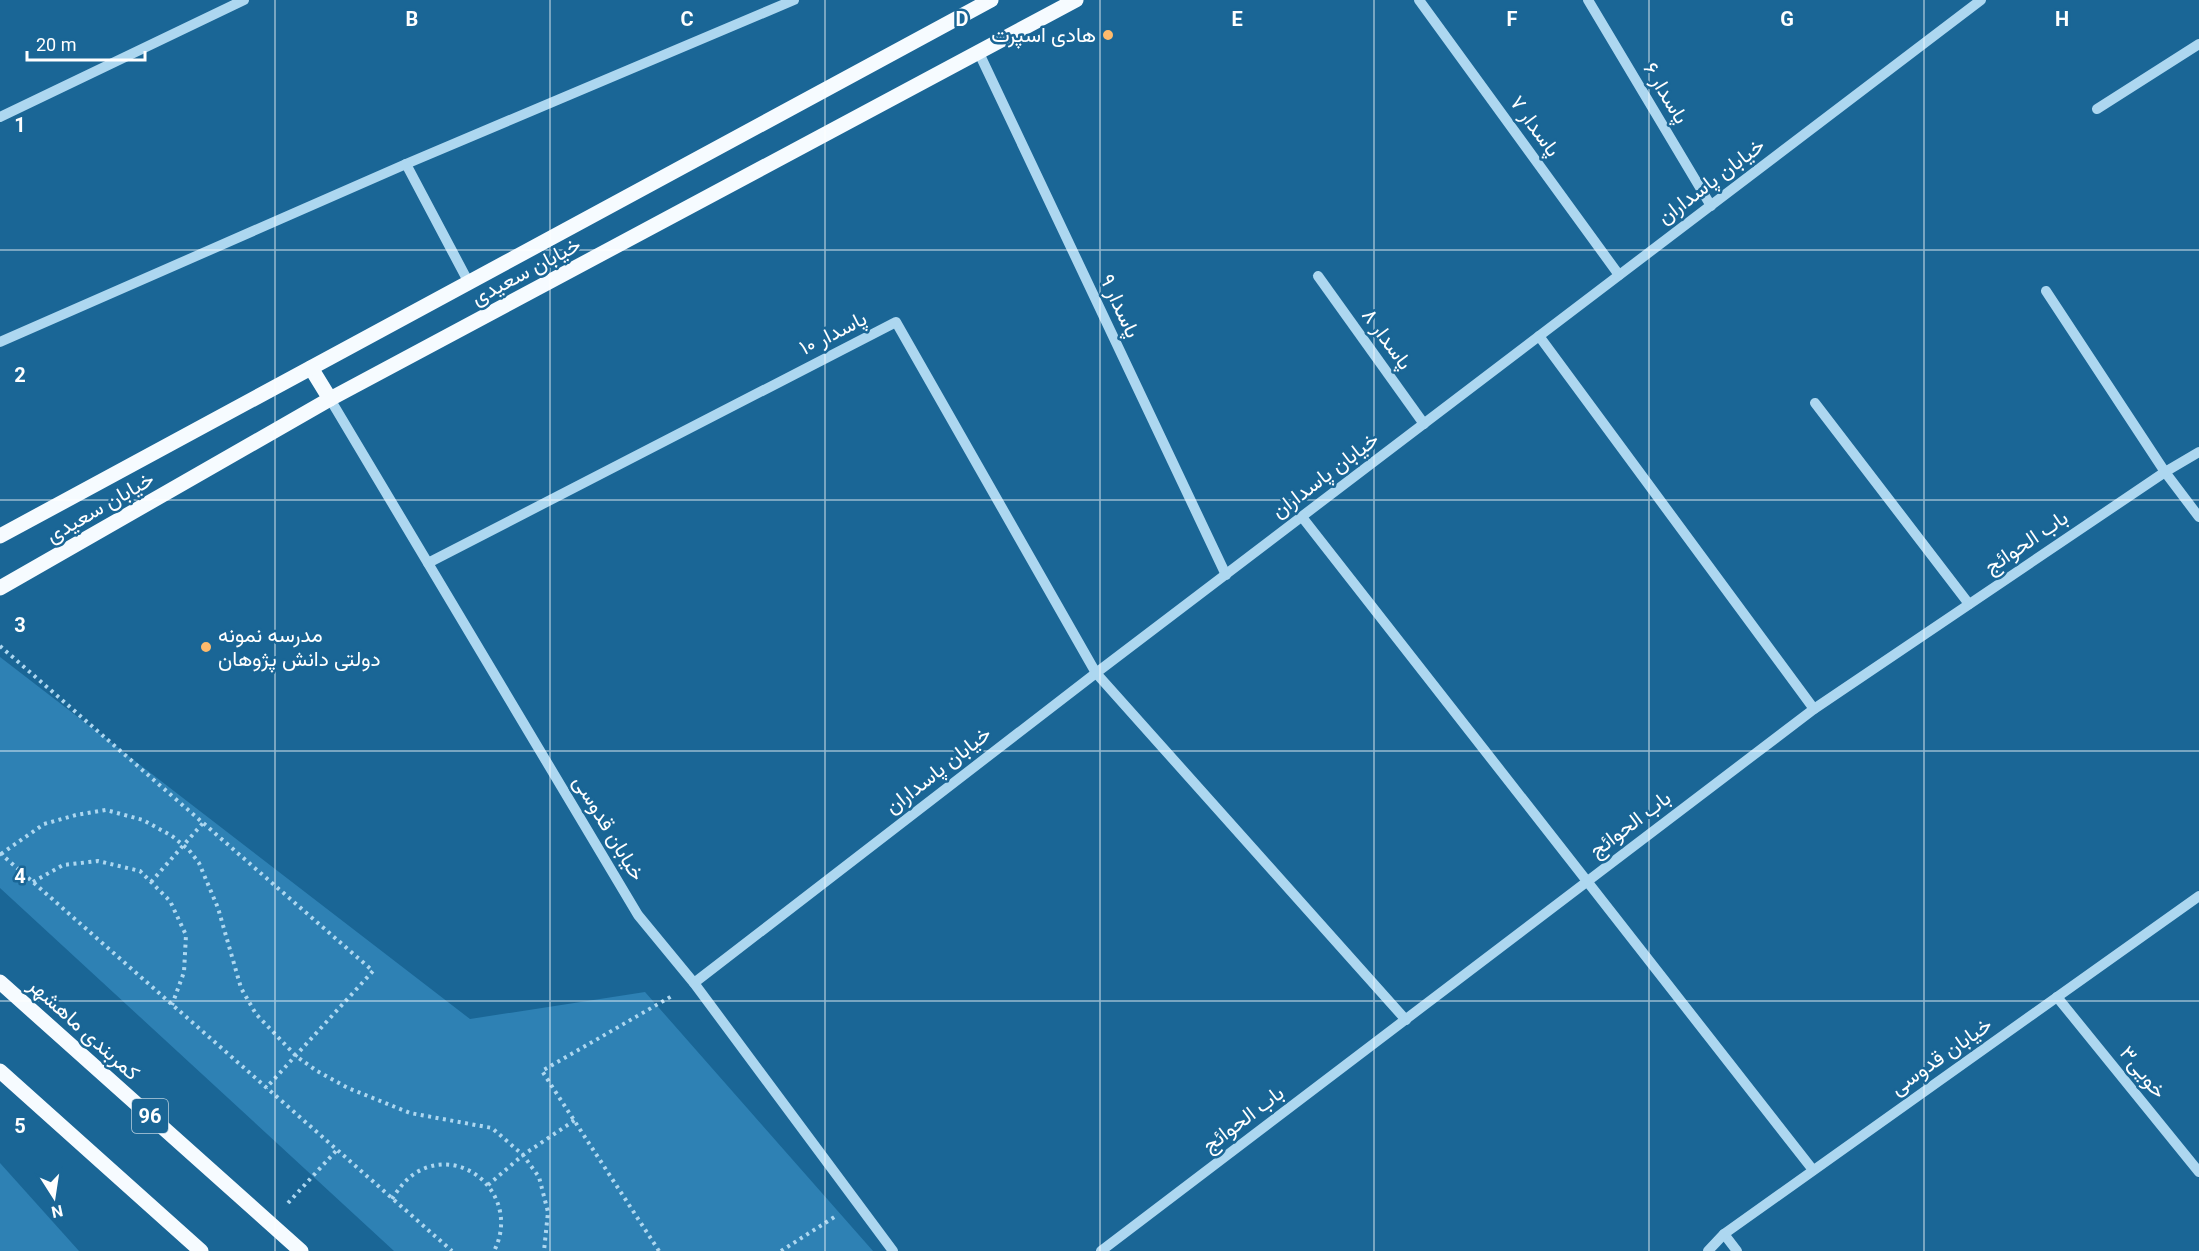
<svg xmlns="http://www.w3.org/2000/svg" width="2199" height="1251" font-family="Roboto,Vazirmatn,sans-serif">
<rect width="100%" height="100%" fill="#1a6696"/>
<g fill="#2e81b4">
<polygon points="0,657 470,1019 645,992 873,1251 394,1251 0,888"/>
<polygon points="0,1163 79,1251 0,1251"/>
</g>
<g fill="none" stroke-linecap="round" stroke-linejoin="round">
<g stroke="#add7f0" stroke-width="4" stroke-dasharray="3 4.5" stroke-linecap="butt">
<polyline points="0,646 373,971 266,1088"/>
<polyline points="0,853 452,1251"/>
<polyline points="1,854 44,824 76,815 106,810 143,820 172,836 189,850 199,863 218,908 241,988 256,1014 296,1056 317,1071 348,1088 410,1113 492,1128 523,1155 539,1177 548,1212 544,1251"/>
<polyline points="33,882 63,865 98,861 140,871 170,901 186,935 184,972 172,1005"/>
<polyline points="151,882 203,823"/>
<polyline points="488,1185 523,1155 575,1120"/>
<path d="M392 1199C399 1188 406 1179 417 1172 466 1144 521 1199 494 1251"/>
<polyline points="288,1203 336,1151"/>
<polyline points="659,1251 542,1071 672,996"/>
<polyline points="781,1251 836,1216"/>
</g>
<g stroke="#add7f0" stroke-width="10">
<polyline points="1419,0 1619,275"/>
<polyline points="1588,0 1711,206"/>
<polyline points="979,53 1226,575"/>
<polyline points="2097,109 2199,44"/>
<polyline points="0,117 244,0"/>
<polyline points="406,164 469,283"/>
<polyline points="1318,276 1424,424"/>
<polyline points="2046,291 2165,472 2199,517"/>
<polyline points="1539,336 1814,709"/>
<polyline points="0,342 406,164 794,0"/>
<polyline points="330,399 638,915 694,983 893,1251"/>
<polyline points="1815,403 1969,604"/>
<polyline points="1302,517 1813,1170"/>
<polyline points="428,563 896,322 1096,673 1406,1020"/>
<polyline points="694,983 1096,673 1981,0"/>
<polyline points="2057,997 2199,1172"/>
<polyline points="1724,1234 1737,1251"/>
<polyline points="1101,1251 1814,709 2165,472 2199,452"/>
<polyline points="1708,1251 1724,1234 2199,896"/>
</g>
<g stroke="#f6fbff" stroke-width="15">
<polyline points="311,368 330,399"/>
<polyline points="0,536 991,0"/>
<polyline points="0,588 330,399 1076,0"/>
<polyline points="0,982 301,1251"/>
<polyline points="0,1071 201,1251"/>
</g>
</g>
<path fill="none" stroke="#fff" stroke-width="1.5" stroke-opacity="0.55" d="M275 0V1251M550 0V1251M825 0V1251M1100 0V1251M1374 0V1251M1649 0V1251M1924 0V1251M0 250H2199M0 500H2199M0 751H2199M0 1001H2199"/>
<g fill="#ffbb6c" stroke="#1a6696" stroke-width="2">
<circle cx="1108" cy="35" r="6"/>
<circle cx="206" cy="647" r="6"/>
</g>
<g text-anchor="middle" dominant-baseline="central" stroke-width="5" stroke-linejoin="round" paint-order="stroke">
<rect fill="#1a6696" stroke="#bad1e0" stroke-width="1.5" x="132" y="1099" width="36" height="34" rx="4.5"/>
<g font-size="20" font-weight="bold" fill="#fff">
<text x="150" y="1116">96</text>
</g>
<g font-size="21" fill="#fff" stroke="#1a6696" text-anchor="end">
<text x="1096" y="35">هادی اسپرت</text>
<text x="218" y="635" text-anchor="start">مدرسه نمونه<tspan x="218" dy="24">دولتی دانش پژوهان</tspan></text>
</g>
<g font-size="21" fill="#fff" stroke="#1a6696">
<text transform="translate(1666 93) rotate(59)">پاسدار ۶</text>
<text transform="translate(1535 126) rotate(54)">پاسدار ۷</text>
<text transform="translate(1711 181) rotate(-37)">خیابان پاسداران</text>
<text transform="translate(526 271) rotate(-28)">خیابان سعیدی</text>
<text transform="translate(1120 306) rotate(65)">پاسدار ۹</text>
<text transform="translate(833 333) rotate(-27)">پاسدار ۱۰</text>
<text transform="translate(1387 339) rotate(54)">پاسدار ۸</text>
<text transform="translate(1325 475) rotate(-37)">خیابان پاسداران</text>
<text transform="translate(100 507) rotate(-30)">خیابان سعیدی</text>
<text transform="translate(2026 542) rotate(-34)">باب الحوائج</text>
<text transform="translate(938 770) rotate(-38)">خیابان پاسداران</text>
<text transform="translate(1630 824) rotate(-37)">باب الحوائج</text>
<text transform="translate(609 828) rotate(59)">خیابان قدوسی</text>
<text transform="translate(84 1029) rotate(42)">کمربندی ماهشهر</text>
<text transform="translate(1941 1056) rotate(-35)">خیابان قدوسی</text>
<text transform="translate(2143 1072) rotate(51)">خویی۳</text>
<text transform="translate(1243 1119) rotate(-37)">باب الحوائج</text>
</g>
</g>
<g font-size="20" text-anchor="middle" font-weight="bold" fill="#fff" stroke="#1a6696" stroke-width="5" stroke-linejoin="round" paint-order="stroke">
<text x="412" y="26">B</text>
<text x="687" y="26">C</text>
<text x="962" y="26">D</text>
<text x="1237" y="26">E</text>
<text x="1512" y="26">F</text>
<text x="1787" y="26">G</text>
<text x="2062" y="26">H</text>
<text x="20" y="132">1</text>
<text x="20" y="382">2</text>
<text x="20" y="632">3</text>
<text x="20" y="883">4</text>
<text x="20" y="1133">5</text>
</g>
<g transform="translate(54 1197) rotate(168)" stroke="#1a6696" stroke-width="4.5" paint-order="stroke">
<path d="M0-4.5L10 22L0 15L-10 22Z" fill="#ffffff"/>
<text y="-9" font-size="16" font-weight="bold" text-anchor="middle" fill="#ffffff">N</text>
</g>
<path d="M27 51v9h118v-9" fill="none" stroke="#ffffff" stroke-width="3"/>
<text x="36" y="51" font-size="18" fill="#ffffff" stroke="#1a6696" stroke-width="4.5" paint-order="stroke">20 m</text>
</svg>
